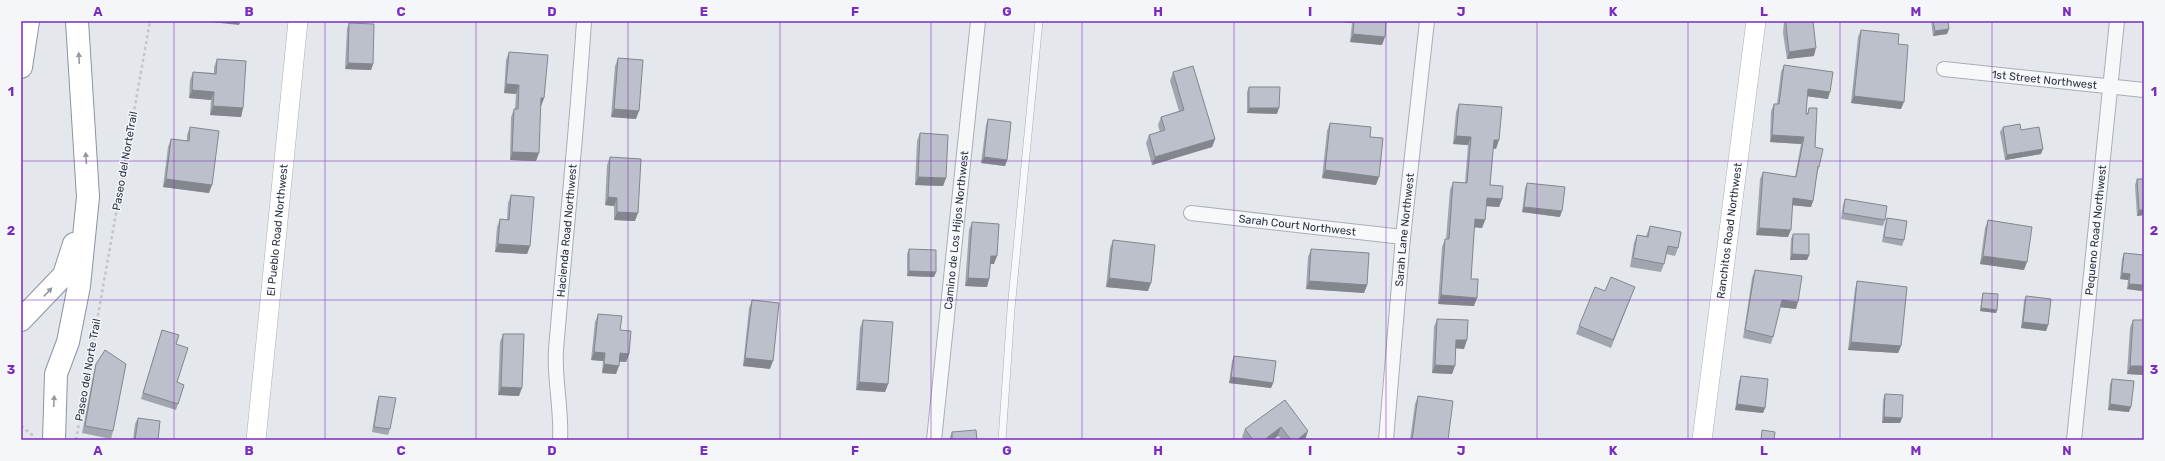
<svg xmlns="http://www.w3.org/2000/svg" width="2165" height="461" font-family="Rubik,sans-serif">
<rect width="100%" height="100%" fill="#e4e7ec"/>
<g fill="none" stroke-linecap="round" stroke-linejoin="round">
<defs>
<polyline id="lane" points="1002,440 1011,309 1039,21"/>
<g id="street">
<path id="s1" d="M1944 69 2144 90"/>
<path id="s2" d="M1191 213 1403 237"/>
<path id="s3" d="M560 440C562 410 554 379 556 350 565 240 577 131 584 21"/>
<path id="s4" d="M934 440 978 21"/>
<path id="s5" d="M1386 440 1403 237 1427 21"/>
<path id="s6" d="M2074 440 2117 21"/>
</g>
<g id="secondary">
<path id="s7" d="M256 440 298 21"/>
<path id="s8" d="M1702 440 1756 21"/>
</g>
<g id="highway">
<polyline points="21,67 28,21"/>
<polyline points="21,320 64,275 74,244"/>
<polyline points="54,440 56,374 68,342 79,286 88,197 77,21"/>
</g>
</defs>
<use href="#lane" stroke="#a9aeb7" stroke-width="8"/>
<use href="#street" stroke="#a9aeb7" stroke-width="16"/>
<use href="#secondary" stroke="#a9aeb7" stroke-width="20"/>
<use href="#highway" stroke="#8b94a3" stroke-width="24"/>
<g stroke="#c2c5cb" stroke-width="2.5" stroke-dasharray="3 3" stroke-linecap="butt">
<polyline points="21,426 35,437"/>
<polyline points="76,440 150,21"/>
</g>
<use href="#lane" stroke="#f7f8fa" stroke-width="7"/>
<use href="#street" stroke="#f7f8fa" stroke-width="14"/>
<use href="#secondary" stroke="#fff" stroke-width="19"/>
<use href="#highway" stroke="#fff" stroke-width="22"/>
</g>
<g fill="#a1a5ae">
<polygon points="1343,21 1386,21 1382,45 1350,42 1352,23 1343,22"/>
<polygon points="1784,21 1815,21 1813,24 1814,56 1787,59 1783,33"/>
<polygon points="1931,21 1948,21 1949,29 1947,34 1933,36"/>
<polygon points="349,23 373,64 371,70 345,69 347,29"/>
<polygon points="1861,30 1898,44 1901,109 1851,103 1858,37"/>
<polygon points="509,52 544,98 541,106 540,106 536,161 510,160 511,117 514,109 515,109 516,94 504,93 506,60"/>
<polygon points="618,58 636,119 611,117 615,66"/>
<polygon points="217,59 243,108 241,117 210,115 211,100 189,98 190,80 193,72 214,73 214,67"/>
<polygon points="1784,65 1828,99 1807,96 1806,114 1807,114 1809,108 1815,147 1819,167 1817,174 1813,201 1811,207 1792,205 1788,237 1756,235 1760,179 1763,172 1795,177 1801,144 1770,142 1771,111 1774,104 1777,104 1781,72"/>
<polygon points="1173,72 1215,139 1212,147 1152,165 1146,143 1149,135 1160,132 1158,125 1161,117 1179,111 1170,81"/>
<polygon points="1249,87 1277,114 1247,113 1247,92"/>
<polygon points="1459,104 1496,149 1493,148 1490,185 1502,199 1499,207 1486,206 1485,220 1482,228 1474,227 1471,279 1474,306 1438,304 1442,247 1445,239 1446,239 1450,190 1453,182 1465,183 1468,145 1453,144 1456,112"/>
<polygon points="988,119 1007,160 1005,166 981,163 986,125"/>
<polygon points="1330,123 1370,137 1376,185 1322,178 1327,131"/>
<polygon points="190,127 209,193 163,187 168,147 171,139 187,141 187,135"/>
<polygon points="2003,127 2021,130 2041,154 2005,160 2000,132"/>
<polygon points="920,133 946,178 943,186 915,185 917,141"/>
<polygon points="610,157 635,221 614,220 614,206 605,205 607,165"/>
<polygon points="2137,179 2144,179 2144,215 2137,216 2135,185"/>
<polygon points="1527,183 1560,217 1522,212 1525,188"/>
<polygon points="511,195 530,246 527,254 495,252 497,227 500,219 507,220 508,203"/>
<polygon points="1845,199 1885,220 1883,226 1841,219 1843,205"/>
<polygon points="1887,218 1904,240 1902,246 1882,242 1885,224"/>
<polygon points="1988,220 2024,270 1980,264 1985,228"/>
<polygon points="972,222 994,264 990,264 989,279 987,287 965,286 969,230"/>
<polygon points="1650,226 1678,248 1675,256 1666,254 1664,264 1661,272 1630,267 1634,243 1637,235 1646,236"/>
<polygon points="1793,234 1809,255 1807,260 1790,260 1791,239"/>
<polygon points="1113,240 1148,291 1106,287 1110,248"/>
<polygon points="909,249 936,272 934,277 907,276 907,254"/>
<polygon points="1311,249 1367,285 1364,293 1306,289 1308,257"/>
<polygon points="2124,253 2142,291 2127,289 2128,280 2120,279 2122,259"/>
<polygon points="1755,270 1796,309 1780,307 1773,337 1771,344 1743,338 1752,278"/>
<polygon points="1857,281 1901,346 1898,353 1848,350 1855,289"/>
<polygon points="1635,287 1611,348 1576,334 1579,326 1605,291"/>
<polygon points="1983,293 1997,310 1996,313 1980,311 1982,296"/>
<polygon points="2026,296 2048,325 2046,331 2021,328 2024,301"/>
<polygon points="752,300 770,369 743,366 749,308"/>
<polygon points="598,314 620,330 629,354 626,362 619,362 616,374 602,373 603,361 591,360 595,322"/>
<polygon points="1437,319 1464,349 1455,348 1452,374 1432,373 1434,327"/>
<polygon points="863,320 888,384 885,392 856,390 860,328"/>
<polygon points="2133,320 2144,320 2144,375 2127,374 2130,328"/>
<polygon points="503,334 519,396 498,395 500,342"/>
<polygon points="160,336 176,344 177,382 184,385 176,410 141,399"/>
<polygon points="1234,356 1273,383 1271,388 1229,383 1232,361"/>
<polygon points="96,364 113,431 111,439 82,433 94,371"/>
<polygon points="1741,376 1765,408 1763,413 1735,410 1739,381"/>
<polygon points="2112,379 2129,412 2108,410 2110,384"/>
<polygon points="1885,394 1902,418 1900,423 1882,423 1883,400"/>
<polygon points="379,396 390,429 388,435 372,432 377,401"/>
<polygon points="1418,396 1448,440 1410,440 1415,404"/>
<polygon points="1285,400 1305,440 1282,440 1278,436 1272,440 1244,440 1242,437 1245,429"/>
<polygon points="138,418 158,440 133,440 135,424"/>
<polygon points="952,432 977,440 950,440 950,437"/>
</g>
<g fill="#83868d">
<polygon points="211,21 241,21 239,25 211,22"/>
<polygon points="1344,21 1353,21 1352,23 1343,22"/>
<polygon points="1949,29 1947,34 1933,36 1935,31"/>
<polygon points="1353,34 1385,37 1382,45 1350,42"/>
<polygon points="1816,48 1814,56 1787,59 1789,52"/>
<polygon points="348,63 373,64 371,70 345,69"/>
<polygon points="506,84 519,85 516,94 504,93"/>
<polygon points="1808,89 1830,92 1828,99 1805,96"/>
<polygon points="192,90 214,92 211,100 189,98"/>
<polygon points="1854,96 1904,102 1901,109 1851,103"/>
<polygon points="541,98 544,98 541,106 538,106"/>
<polygon points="213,106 243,108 241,117 210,115"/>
<polygon points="1249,108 1279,108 1277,114 1247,113"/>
<polygon points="614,109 639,111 636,119 611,117"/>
<polygon points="1772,135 1804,137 1801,144 1770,142"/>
<polygon points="1456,136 1471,137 1468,145 1453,144"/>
<polygon points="1215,139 1212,147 1152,165 1155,157"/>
<polygon points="1494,140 1499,140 1496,149 1491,148"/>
<polygon points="2043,149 2041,154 2005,160 2007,155"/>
<polygon points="512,152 539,153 536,161 510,160"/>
<polygon points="984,157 1007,160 1005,166 981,163"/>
<polygon points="1325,170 1379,177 1376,185 1322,178"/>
<polygon points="918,177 946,178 943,186 915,185"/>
<polygon points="166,179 212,185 209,193 163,187"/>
<polygon points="608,197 617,198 614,206 605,205"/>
<polygon points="1487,198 1502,199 1499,207 1484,206"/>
<polygon points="1793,198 1813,201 1811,207 1790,205"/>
<polygon points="1524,207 1562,211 1560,217 1522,212"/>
<polygon points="2139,210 2144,210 2144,215 2137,216"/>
<polygon points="617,212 638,213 635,221 614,220"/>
<polygon points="1475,219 1485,220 1482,228 1472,227"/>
<polygon points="1759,228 1791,230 1788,237 1756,235"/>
<polygon points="498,244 530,246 527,254 495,252"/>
<polygon points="1792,254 1809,255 1807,260 1790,260"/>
<polygon points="991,256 997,256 994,264 988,264"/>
<polygon points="1983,256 2027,262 2024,270 1980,264"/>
<polygon points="909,271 936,272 934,277 907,276"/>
<polygon points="2122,273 2130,274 2128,280 2120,279"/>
<polygon points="968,278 989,279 987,287 965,286"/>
<polygon points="1109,278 1151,283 1148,291 1106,287"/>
<polygon points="1309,281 1367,285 1364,293 1306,289"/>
<polygon points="2129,284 2144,285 2142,291 2127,289"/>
<polygon points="1441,295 1477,298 1474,306 1438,304"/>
<polygon points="1782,300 1798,302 1796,309 1779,307"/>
<polygon points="1981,308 1997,310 1996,313 1980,311"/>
<polygon points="2023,322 2048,325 2046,331 2021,328"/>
<polygon points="1456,340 1467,340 1464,349 1453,348"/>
<polygon points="1851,342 1901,346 1898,353 1848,350"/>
<polygon points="594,352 605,353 603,361 591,360"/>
<polygon points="620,353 629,354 626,362 617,361"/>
<polygon points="745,358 773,361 770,369 743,366"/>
<polygon points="604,364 619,366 616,374 602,373"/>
<polygon points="1435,365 1455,366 1452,374 1432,373"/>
<polygon points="2130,366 2144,366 2144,375 2127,374"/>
<polygon points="1231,377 1273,383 1271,388 1229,383"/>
<polygon points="859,382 888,384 885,392 856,390"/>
<polygon points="501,387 522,388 519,396 498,395"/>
<polygon points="1737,404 1765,408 1763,413 1735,410"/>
<polygon points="2110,404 2131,407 2129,412 2108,410"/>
<polygon points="1884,417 1902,418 1900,423 1882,423"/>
<polygon points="1281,427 1278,436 1272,440 1264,440"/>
<polygon points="1308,431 1305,440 1297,440"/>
</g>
<g fill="#bbc0ca" stroke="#83868d">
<polygon points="1354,21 1386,21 1385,37 1353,34"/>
<polygon points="1786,21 1813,21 1816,48 1789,52 1786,25"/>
<polygon points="1933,21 1948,21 1949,29 1935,31"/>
<polygon points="349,23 374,24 373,64 348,63"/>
<polygon points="1861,30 1899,34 1898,44 1908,45 1904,102 1854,96"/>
<polygon points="509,52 548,55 544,98 541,98 539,153 512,152 514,109 518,109 519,85 506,84"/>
<polygon points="618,58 643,60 639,111 614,109"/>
<polygon points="217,59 246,61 243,108 213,106 214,92 192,90 193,72 216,74"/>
<polygon points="1784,65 1833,72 1830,92 1808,89 1806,114 1808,114 1809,108 1817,108 1815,147 1823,149 1819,167 1818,166 1813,201 1793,198 1791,230 1759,228 1763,172 1796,177 1804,137 1772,135 1774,104 1779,104"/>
<polygon points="1193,66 1215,139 1155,157 1149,135 1165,130 1161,117 1184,110 1173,72"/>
<polygon points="1249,87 1280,87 1279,108 1249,108"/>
<polygon points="1459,104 1502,107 1499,140 1494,140 1490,185 1503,186 1502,199 1487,198 1485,220 1475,219 1471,279 1478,279 1477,298 1441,295 1445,239 1449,239 1453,182 1467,183 1471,137 1456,136"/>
<polygon points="988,119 1011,122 1007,160 984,157"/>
<polygon points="1330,123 1371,127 1370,137 1383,138 1379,177 1325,170"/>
<polygon points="2020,124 2021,130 2039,127 2043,149 2007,155 2003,127"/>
<polygon points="190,127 219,131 212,185 166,179 171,139 189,141"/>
<polygon points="920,133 948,135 946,178 918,177"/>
<polygon points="610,157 641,159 638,213 617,212 617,198 608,197"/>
<polygon points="2137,179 2144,179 2144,210 2139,210"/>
<polygon points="1527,183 1565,187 1562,211 1524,207"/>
<polygon points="511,195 534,197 530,246 498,244 500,219 509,220"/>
<polygon points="1845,199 1887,206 1885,220 1843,213"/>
<polygon points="1887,218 1907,221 1904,240 1884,237"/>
<polygon points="1988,220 2032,227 2027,262 1983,256"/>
<polygon points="972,222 999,224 997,256 991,256 989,279 968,278"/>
<polygon points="1650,226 1681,232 1678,248 1668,246 1664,264 1633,258 1637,235 1648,237"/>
<polygon points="1793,234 1809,234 1809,255 1792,254"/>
<polygon points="1113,240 1155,245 1151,283 1109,278"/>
<polygon points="909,249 936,250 936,272 909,271"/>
<polygon points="1311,249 1369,253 1367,285 1309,281"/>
<polygon points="2124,253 2144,255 2144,285 2129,284 2130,274 2122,273"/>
<polygon points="1755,270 1802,276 1798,302 1782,300 1773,337 1745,330"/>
<polygon points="1611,277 1635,287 1613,340 1579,326 1595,287 1605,291"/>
<polygon points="1857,281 1907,287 1901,346 1851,342"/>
<polygon points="1983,293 1998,294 1997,310 1981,308"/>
<polygon points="2026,296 2051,299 2048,325 2023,322"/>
<polygon points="752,300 779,303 773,361 745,358"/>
<polygon points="598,314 622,316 620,330 631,331 629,354 620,353 619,366 604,364 605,353 594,352"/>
<polygon points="1437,319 1468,320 1467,340 1456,340 1455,366 1435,365"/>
<polygon points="863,320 893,322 888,384 859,382"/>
<polygon points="2133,320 2144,320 2144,366 2130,366"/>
<polygon points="162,330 179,335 176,344 188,348 177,382 184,385 178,404 143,393"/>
<polygon points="503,334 524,334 522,388 501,387"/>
<polygon points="105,350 126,364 113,431 85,426 96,364"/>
<polygon points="1234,356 1276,361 1273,383 1231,377"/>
<polygon points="1741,376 1768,379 1765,408 1737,404"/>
<polygon points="2112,379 2134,381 2131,407 2110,404"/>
<polygon points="1885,394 1903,395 1902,418 1884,417"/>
<polygon points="379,396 396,398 390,429 374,427"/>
<polygon points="1418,396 1453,401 1448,440 1412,440"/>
<polygon points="1285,400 1308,431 1297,440 1291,440 1281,427 1264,440 1253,440 1245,429"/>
<polygon points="138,418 160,421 158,440 135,440"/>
<polygon points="976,430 977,440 952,440 952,432"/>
<polygon points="1762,430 1775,432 1774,440 1761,440"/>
</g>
<defs><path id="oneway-solid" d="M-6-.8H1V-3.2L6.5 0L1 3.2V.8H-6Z"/></defs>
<g fill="#959aa2">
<use href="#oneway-solid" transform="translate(79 58) rotate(-93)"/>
<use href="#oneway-solid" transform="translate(86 158) rotate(-94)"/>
<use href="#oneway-solid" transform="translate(48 292) rotate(-47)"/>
<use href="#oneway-solid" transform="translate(54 401) rotate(-87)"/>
</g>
<path fill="none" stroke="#7b2cbf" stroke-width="1" stroke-opacity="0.55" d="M174 21V440M325 21V440M476 21V440M628 21V440M780 21V440M931 21V440M1082 21V440M1234 21V440M1386 21V440M1537 21V440M1688 21V440M1840 21V440M1992 21V440M21 161H2144M21 300H2144"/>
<g text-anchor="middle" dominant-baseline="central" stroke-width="3" stroke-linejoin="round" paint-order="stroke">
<g font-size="11" fill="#2b3445" stroke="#f4f6f9">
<text stroke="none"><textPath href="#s1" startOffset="101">1st Street Northwest</textPath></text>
<text transform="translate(125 161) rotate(-80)">Paseo del NorteTrail</text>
<text stroke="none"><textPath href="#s2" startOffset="107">Sarah Court Northwest</textPath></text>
<text stroke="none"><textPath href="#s7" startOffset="211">El Pueblo Road Northwest</textPath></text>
<text stroke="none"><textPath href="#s4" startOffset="211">Camino de Los Hijos Northwest</textPath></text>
<text stroke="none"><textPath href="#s5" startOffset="211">Sarah Lane Northwest</textPath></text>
<text stroke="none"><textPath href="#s8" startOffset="211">Ranchitos Road Northwest</textPath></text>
<text stroke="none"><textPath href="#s6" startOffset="211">Pequeno Road Northwest</textPath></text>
<text stroke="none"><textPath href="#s3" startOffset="210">Hacienda Road Northwest</textPath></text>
<text transform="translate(88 370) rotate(-80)">Paseo del Norte Trail</text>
</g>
</g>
<rect width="2165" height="461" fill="none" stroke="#f4f6f9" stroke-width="44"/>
<rect x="22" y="22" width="2121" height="417" fill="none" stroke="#7b2cbf" stroke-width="1.5"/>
<g font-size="13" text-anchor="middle" font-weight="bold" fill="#7b2cbf">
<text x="98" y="16">A</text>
<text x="249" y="16">B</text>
<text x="401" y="16">C</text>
<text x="552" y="16">D</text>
<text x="704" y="16">E</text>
<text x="855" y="16">F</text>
<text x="1007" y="16">G</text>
<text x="1158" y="16">H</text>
<text x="1310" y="16">I</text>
<text x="1461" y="16">J</text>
<text x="1613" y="16">K</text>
<text x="1764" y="16">L</text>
<text x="1916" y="16">M</text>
<text x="2067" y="16">N</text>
<text x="11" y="96">1</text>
<text x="2154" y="96">1</text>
<text x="11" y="235">2</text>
<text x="2154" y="235">2</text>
<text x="11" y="374">3</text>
<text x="2154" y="374">3</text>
<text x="98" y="455">A</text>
<text x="249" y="455">B</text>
<text x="401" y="455">C</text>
<text x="552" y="455">D</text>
<text x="704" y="455">E</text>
<text x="855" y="455">F</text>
<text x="1007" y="455">G</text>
<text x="1158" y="455">H</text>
<text x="1310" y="455">I</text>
<text x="1461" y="455">J</text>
<text x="1613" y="455">K</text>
<text x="1764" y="455">L</text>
<text x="1916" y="455">M</text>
<text x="2067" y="455">N</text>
</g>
</svg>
